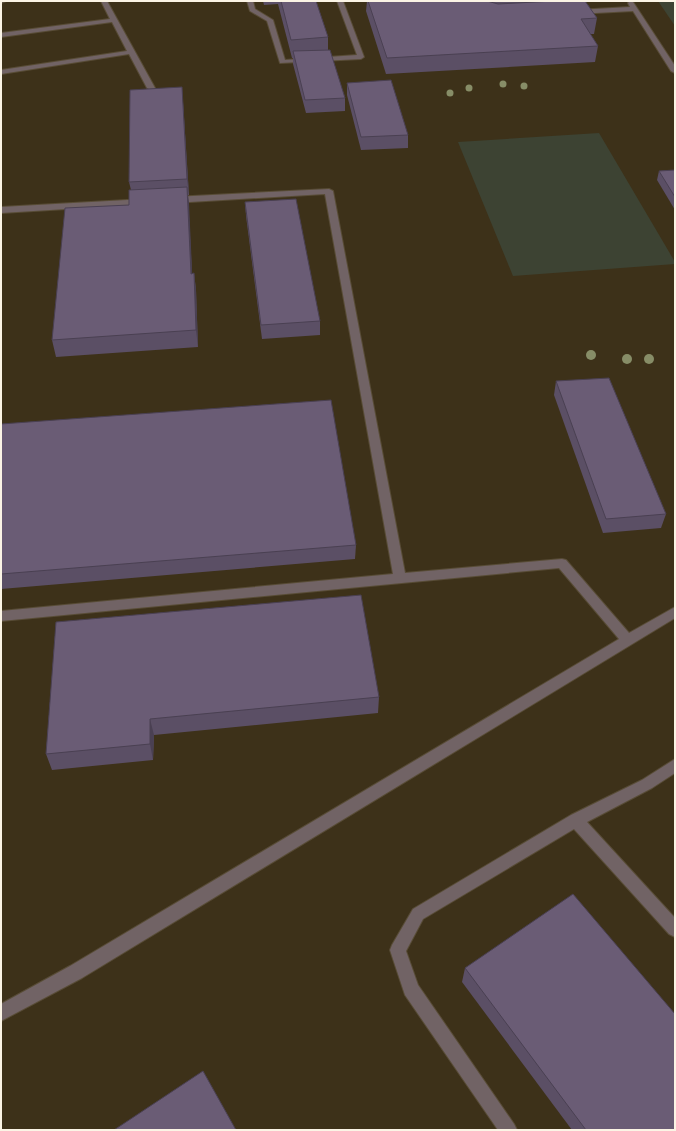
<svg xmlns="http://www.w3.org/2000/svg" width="676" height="1131" font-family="Arial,sans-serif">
<rect width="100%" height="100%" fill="#3d3119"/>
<g fill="#3d4333">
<polygon points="658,1 675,1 675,26"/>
<polygon points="599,133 675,262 675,264 513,276 458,142"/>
</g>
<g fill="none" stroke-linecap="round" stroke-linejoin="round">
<defs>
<g id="minor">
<polygon points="1,1 6,1 1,3"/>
<polygon points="101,1 107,1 155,88 154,90 151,90 147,88 129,54 1,74 1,70 127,51 112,22 1,37 1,33 110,19"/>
<polygon points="247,1 253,1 255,9 273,20 285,60 357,55 337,1 343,1 364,57 361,59 280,63 267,21 250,11"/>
<polygon points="629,2 633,2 675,66 675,73 671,71 633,11 576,14 573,12 576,10 630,7 628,3"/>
<polygon points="329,189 333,191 405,573 562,559 566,560 629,633 675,607 675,618 82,978 1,1021 1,1004 70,966 619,639 559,568 1,621 1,611 393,574 325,194 173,203 169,200 173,197"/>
<polygon points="145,199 148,200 149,202 148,204 1,213 1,207"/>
<polygon points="675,759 675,773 652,788 587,822 675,918 675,937 669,934 574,829 423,919 406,951 418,985 514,1124 517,1130 498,1130 405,995 390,950 392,945 413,909 571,815 642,780"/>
</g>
</defs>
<use href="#minor" stroke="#584c36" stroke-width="2"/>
<use href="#minor" fill="#716365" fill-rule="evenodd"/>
</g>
<g fill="#878d67">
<circle cx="503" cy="84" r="3.5"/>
<circle cx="524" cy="86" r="3.5"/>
<circle cx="469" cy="88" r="3.5"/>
<circle cx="450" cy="93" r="3.5"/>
<circle cx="591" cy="355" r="5"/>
<circle cx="627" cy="359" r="5"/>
<circle cx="649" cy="359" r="5"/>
</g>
<g fill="#5b4f65">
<polygon points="263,1 316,1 328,37 328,50 345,98 345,111 306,113 293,64 293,58 292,58 278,4 264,5"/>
<polygon points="367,1 585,1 597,18 594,34 590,34 598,46 595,62 386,74 366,11"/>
<polygon points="347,83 408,135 408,148 361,150 347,95"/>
<polygon points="183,102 189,195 188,195 192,274 194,273 196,290 198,347 56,357 52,340 129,205 131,190 129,182"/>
<polygon points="675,170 675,210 657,180 659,171"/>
<polygon points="245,202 320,321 320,335 262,339 246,216"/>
<polygon points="556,381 666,514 661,528 603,533 554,395"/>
<polygon points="1,424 356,545 355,559 1,589"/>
<polygon points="56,622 379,697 378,713 154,735 153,760 52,770 46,754"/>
<polygon points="465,968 675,1130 572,1130 462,982"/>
</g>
<g fill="#4a4052">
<polygon points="182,87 183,102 189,195 187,179"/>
<polygon points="187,187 189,203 193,291 191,274"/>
<polygon points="194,273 196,290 198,347 196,330"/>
<polygon points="150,719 154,735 153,760 150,744"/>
</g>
<g fill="#6a5c75" stroke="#4a4052">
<polygon points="281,1 316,1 328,37 291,40"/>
<polygon points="368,1 487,1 498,4 554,1 585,1 597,18 581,19 598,46 387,58"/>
<polygon points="330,50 345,98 305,100 293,51"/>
<polygon points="391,80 408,135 361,137 347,83"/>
<polygon points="182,87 187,179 129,182 130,90"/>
<polygon points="675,170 675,197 659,171"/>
<polygon points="187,187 191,274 194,273 196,330 52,340 65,208 129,205 129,190"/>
<polygon points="296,199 320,321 261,325 245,202"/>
<polygon points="609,378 666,514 606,519 556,381"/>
<polygon points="331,400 356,545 1,574 1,424"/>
<polygon points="361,595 379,697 150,719 150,744 46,754 56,622"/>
<polygon points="573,894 675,1014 675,1130 586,1130 465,968"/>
<polygon points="203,1071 236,1130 114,1130"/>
</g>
<rect width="676" height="1131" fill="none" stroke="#fbf4e5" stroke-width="4"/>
</svg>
